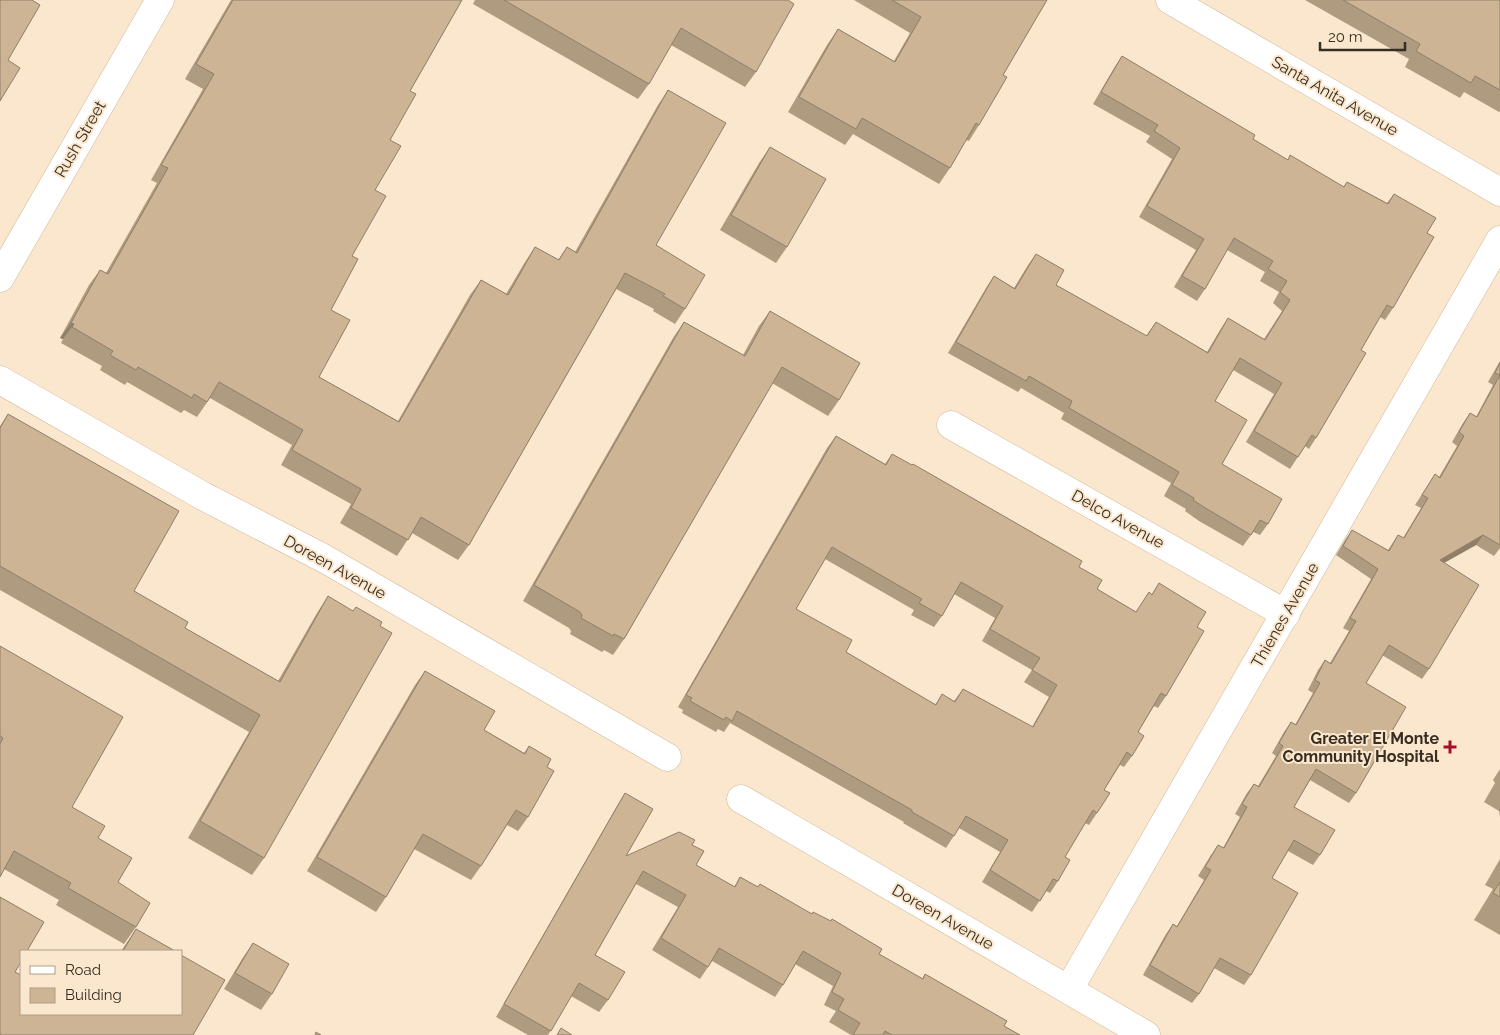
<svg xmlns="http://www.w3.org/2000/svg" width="1500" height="1035" font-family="Raleway,sans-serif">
<rect width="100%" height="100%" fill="#fbe7ce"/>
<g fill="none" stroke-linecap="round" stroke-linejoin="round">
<defs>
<g id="minor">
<polyline points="0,278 160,0"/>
<polyline points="0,380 203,496 325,559 667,757"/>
<polyline points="951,425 1286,614"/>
<polyline points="741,799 1146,1035"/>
<polyline points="1069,989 1500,240"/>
</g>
<polyline id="major" points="1170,0 1500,192"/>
</defs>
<use href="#minor" stroke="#d0b899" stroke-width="29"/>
<use href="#major" stroke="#d0b899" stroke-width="29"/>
<use href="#minor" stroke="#fff" stroke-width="28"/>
<use href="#major" stroke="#fff" stroke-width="28"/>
</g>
<g fill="#af9b80" fill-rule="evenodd">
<polygon points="231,0 462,0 410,91 390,140 375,190 352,256 331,310 319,377 398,421 470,295 481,280 506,294 525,262 535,247 558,260 567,247 575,252 658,105 668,90 656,245 685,309 675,324 653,311 654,309 616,289 469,545 458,560 412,533 397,556 340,523 351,504 281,465 292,445 210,398 197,417 184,410 181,413 127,382 125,385 100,370 102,366 61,343 63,339 60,338 89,285 100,270 106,273 157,183 151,180 203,89 185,79"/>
<polygon points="475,0 788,0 756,72 745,87 671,45 649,84 638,99 473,4"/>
<polygon points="854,0 1047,0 1003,75 979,125 969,141 966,140 950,168 939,184 853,134 845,145 788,112 827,45 838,29 894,61 910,33"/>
<polygon points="1305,0 1500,0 1500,111 1499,112 1464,92 1460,98 1405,67 1409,59"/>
<polygon points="1122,56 1253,139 1287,160 1343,187 1347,182 1387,203 1394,194 1427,233 1393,308 1385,320 1380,317 1361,350 1316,438 1309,449 1305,446 1290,469 1246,442 1274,394 1233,370 1215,401 1222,464 1268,524 1260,535 1253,532 1243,546 1199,521 1185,511 1186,509 1164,496 1171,483 1061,419 1064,413 1021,388 1018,392 948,353 986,288 994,276 1014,288 1028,265 1036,254 1056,285 1146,336 1156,322 1207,352 1220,330 1228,318 1264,339 1282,311 1273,303 1279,292 1260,281 1265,272 1227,250 1205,289 1197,301 1174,287 1196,250 1139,217 1172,159 1146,142 1150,136 1093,104 1114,68"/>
<polygon points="770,147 787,247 776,263 720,230 759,163"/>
<polygon points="770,311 839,400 828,416 772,383 624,639 613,655 604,650 602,652 570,634 571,631 569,628 523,601 673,338 684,322 743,355 759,326"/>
<polygon points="1500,361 1500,548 1494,556 1476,545 1444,563 1429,669 1422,679 1382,655 1366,683 1356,793 1349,803 1310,780 1294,807 1320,855 1313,865 1288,851 1272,878 1251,975 1244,985 1214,968 1199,994 1192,1003 1143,975 1166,934 1173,924 1177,926 1204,880 1198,876 1211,855 1218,845 1223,848 1240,817 1235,814 1247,793 1254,784 1258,786 1276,756 1272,753 1284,732 1291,722 1295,725 1313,693 1308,690 1318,670 1325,660 1330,663 1349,631 1343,628 1371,579 1336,555 1345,540 1352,530 1388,550 1398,535 1403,538 1421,508 1415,505 1435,474 1439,477 1457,446 1452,442 1463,423 1470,413 1476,417 1493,385 1488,382"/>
<polygon points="8,414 134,591 185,628 278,681 317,613 328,596 264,858 252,875 188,838 249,732 0,590 0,426"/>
<path d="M836 436 885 464 892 454 1079 567 1097 589 1136 612 1149 592 1152 594 1159 583 1197 627 1166 696 1158 708 1154 706 1138 732 1132 756 1124 767 1120 765 1104 790 1097 813 1089 825 1085 823 1065 857 1058 881 1050 893 1046 891 1032 912 982 882 1000 852 959 828 946 848 903 823 904 822 730 723 724 732 718 729 716 732 682 713 683 710 678 707 827 448ZM825 559 914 610 911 615 934 627 942 616 954 594 995 618 982 641 1032 670 1024 682 1049 697 1032 727 963 689 954 701 942 694 935 705 846 652 796 609Z"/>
<polygon points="0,646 72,807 98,838 118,882 136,927 124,944 56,905 59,900 4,869 0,877"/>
<polygon points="425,671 484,730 524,753 529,746 547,767 528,817 518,831 507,825 481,866 471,880 414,849 386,897 376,912 307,871 415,685"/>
<polygon points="1500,769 1500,817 1499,811 1484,802 1495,783 1493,780"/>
<polygon points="625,793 626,856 692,845 696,865 734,887 740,877 922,979 925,974 1004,1026 1020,1035 851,1035 829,1022 836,1011 824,1005 833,986 795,964 783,985 775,997 712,961 700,979 652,950 678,907 636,884 595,955 608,1000 599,1012 571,996 548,1035 528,1035 496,1017 617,806"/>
<polygon points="1500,859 1500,935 1474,920 1493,889 1485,885"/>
<polygon points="136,929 175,951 121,951"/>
<polygon points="253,943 272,994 261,1010 224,989 242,959"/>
</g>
<g fill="#8f7e68">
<polygon points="71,323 74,324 63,339 60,338"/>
<polygon points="1483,535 1476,545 1433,569 1440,560"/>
</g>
<g fill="#ccb495" stroke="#8f7e68" fill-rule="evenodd">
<polygon points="0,0 32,0 40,5 8,60 20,68 0,101"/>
<polygon points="233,0 462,0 410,91 416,94 390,140 401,146 375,190 386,196 352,256 358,259 331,310 350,320 319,377 399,422 481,280 508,295 535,247 559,260 567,247 577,253 668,90 726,123 656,245 705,275 685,309 663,296 665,294 625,273 469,545 421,517 408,540 351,508 361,489 292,450 303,430 219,382 207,402 194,394 192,398 138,367 136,370 110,355 113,351 72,327 74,324 71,323 100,270 108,274 168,168 161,165 214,74 196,64"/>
<polygon points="504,0 788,0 794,4 756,72 681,28 649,84"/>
<polygon points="892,0 1047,0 1003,75 1007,77 979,125 976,123 950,168 862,118 856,129 799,97 838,29 895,62 921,17"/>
<polygon points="1343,0 1500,0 1500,90 1475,76 1471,83 1416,51 1420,44"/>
<polygon points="1122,56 1255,135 1253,139 1288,160 1290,155 1344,187 1347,182 1388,204 1394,194 1436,218 1427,233 1434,237 1409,280 1393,308 1387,305 1361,350 1366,353 1316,438 1312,435 1298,457 1254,431 1282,383 1240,358 1215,401 1247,420 1222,464 1282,499 1268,524 1260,520 1251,535 1207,509 1193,500 1194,498 1172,485 1179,472 1069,408 1072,401 1029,376 1026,381 956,342 994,276 1015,289 1036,254 1064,270 1056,285 1147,336 1156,322 1208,353 1228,318 1265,340 1290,300 1280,292 1287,281 1268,269 1273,261 1234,238 1205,289 1182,276 1204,239 1147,206 1180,148 1154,131 1158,125 1101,92"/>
<polygon points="770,147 826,179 787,247 731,215"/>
<polygon points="770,311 860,363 839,400 782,367 624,639 614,634 613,636 581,618 582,615 580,612 534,585 684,322 745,356"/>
<polygon points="1500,363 1500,545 1483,535 1440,560 1479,585 1429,669 1389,645 1366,683 1406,707 1356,793 1316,769 1294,807 1335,830 1320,855 1294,840 1272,878 1298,893 1251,975 1220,958 1199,994 1150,965 1173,924 1177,927 1211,870 1205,867 1218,845 1224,848 1247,807 1242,804 1254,784 1259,787 1283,746 1279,743 1291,722 1296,725 1320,683 1315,680 1325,660 1331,664 1356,621 1350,618 1378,569 1343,546 1352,530 1389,551 1398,535 1404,538 1428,498 1422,495 1435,474 1440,478 1464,436 1459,432 1470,413 1477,417 1500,375 1495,373"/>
<polygon points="8,414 179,511 134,591 188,622 185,628 280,682 328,596 353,611 356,607 382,622 380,626 392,633 264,858 200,821 260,715 0,566 0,428"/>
<path d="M836 436 886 465 892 454 912 465 913 464 1082 561 1079 567 1102 580 1097 589 1136 612 1149 592 1152 595 1159 583 1206 612 1197 627 1204 631 1166 696 1161 693 1138 732 1144 736 1132 756 1127 752 1104 790 1110 793 1097 813 1093 810 1065 857 1070 860 1058 881 1053 879 1040 901 990 870 1008 840 966 816 954 836 912 812V810L737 711 732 721 726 717 724 720 690 701 692 698 686 695ZM832 547 922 599 919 603 942 616 961 582 1003 606 990 629 1040 658 1032 670 1057 685 1033 727 963 689 955 702 942 694 936 705 846 652 852 640 796 609Z"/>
<polygon points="0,646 123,717 72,807 105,826 98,838 132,858 118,882 150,903 136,927 68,888 71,883 14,851 0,877 0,744 3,738 0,736"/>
<polygon points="425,671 495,711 484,730 525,754 529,746 551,759 547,767 554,771 528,817 516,810 481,866 423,834 386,897 317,857"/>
<polygon points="625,793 653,809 626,856 679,832 695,840 692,845 704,851 696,865 735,887 740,877 758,887 760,884 812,914 813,912 831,921 832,919 882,949 879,954 923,979 925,974 1007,1021 1004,1026 1020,1035 892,1035 885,1031 883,1035 853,1035 860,1023 838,1010 844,999 832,992 841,973 803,951 783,985 719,948 708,967 661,938 686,895 643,871 595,955 625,972 608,1000 579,983 551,1031 504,1004"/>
<polygon points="1500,882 1500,897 1493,893"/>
<polygon points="0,897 44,922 27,951 21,951 21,962 15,972 21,975 21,1014 181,1014 181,955 225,980 193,1035 0,1035"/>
<polygon points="136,929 175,951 123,951"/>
<polygon points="253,943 289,964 272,994 235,973"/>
<polygon points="561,1028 572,1035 557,1035"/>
<polygon points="316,1032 321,1035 315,1035"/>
</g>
<path fill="#a70e29" stroke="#fbe7ce" stroke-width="2" d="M1447.5 739.5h5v5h5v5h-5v5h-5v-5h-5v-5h5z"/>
<g text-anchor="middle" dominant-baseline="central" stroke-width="4" stroke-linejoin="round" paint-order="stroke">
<g font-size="16" fill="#372e21" stroke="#fbe7ce">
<text transform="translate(1335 96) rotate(30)">Santa Anita Avenue</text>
<text transform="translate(80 139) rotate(-60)">Rush Street</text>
<text transform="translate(1118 519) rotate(29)">Delco Avenue</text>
<text transform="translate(335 567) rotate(29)">Doreen Avenue</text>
<text transform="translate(1285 615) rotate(-60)">Thienes Avenue</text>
<text transform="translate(943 917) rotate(30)">Doreen Avenue</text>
</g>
<g font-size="16" font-weight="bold" fill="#372e21" stroke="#fbe7ce" text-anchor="end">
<text x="1439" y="738">Greater El Monte<tspan x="1439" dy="18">Community Hospital</tspan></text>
</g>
</g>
<rect x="20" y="950" width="162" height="65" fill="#fbe7ce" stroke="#ad9d89"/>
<rect x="30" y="966" width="25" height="8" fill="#ffffff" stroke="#ad9d89"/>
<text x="65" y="975" font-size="15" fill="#372e21">Road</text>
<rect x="30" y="988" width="25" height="15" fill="#ccb495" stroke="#ad9d89"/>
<text x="65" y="1000" font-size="15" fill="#372e21">Building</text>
<path d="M1320 42v8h85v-8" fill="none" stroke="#372e21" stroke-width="2.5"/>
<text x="1328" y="42" font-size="15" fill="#372e21" stroke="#fbe7ce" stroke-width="4" paint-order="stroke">20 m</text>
</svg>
